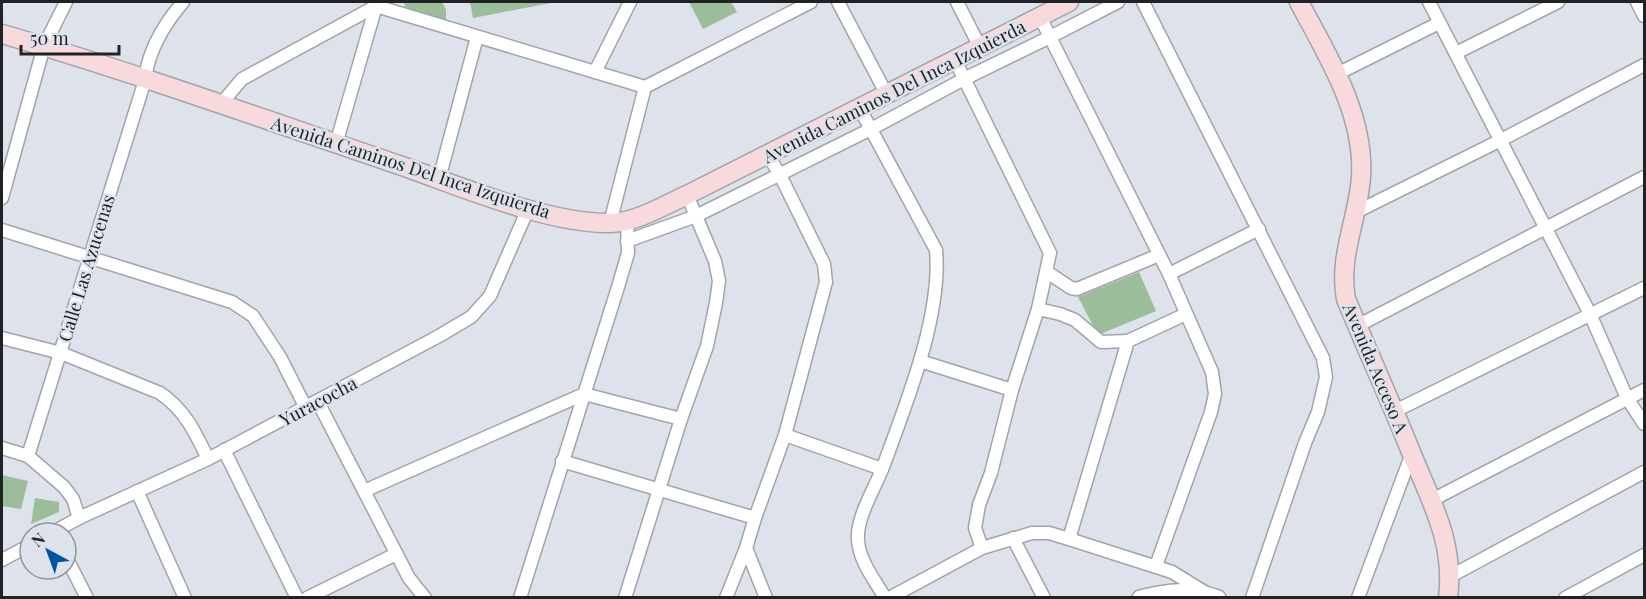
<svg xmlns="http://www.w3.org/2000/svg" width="1646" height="599" font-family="'Playfair Display',serif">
<rect width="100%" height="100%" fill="#dee2ea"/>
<g fill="#9cbd9a">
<polygon points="404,2 442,2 446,10 446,20 405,7"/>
<polygon points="470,2 556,2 473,18"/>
<polygon points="689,2 731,2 737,12 703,29"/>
<polygon points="1139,272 1156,311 1098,335 1078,297"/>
<polygon points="2,475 28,481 21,509 2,506"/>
<polygon points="35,498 59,502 59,512 31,524"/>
</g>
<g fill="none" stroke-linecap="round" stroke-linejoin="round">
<defs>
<g id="minor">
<polyline points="838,2 887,95"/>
<polyline points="957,2 980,47"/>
<polyline points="1143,2 1323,358 1326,377 1318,412 1305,443 1252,598"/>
<polyline points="1429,2 1590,314 1627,398 1644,424"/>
<polyline points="1637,2 1644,16"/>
<polyline points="1040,17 1169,274 1212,372 1215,394 1211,412 1156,566"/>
<polyline points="1456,53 1558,2"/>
<polyline points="955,60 1050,253 1038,309 1012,390 991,473 979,505 975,528 982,548"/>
<polyline points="595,72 630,2"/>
<polyline points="1337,74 1439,23"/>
<polyline points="224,106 226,98 242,79 378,5"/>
<path d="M860 109 936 250C942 316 906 404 883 467 875 488 856 518 858 540 859 561 875 580 885 598"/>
<polyline points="336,144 376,6 645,87 811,2"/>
<polyline points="439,179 477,37"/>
<polyline points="2,198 44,46 66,2"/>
<polyline points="1356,212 1501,140 1644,65"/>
<polyline points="610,223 645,87"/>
<polyline points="2,230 232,302 253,316 280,357 306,408"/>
<polyline points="627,241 696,216 871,129 964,79 1050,37 1118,2"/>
<polyline points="1047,272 1071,288 1077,289 1159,255"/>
<polyline points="1169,274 1259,229"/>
<polyline points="1038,309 1060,314 1075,320 1101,342 1128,341"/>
<polyline points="1357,326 1644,177"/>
<path d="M2 338 61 353 160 393C185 410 195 432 208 459"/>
<polyline points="920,361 1012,390"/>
<polyline points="318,402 409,578 425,598"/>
<polyline points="1395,411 1644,288"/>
<polyline points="785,435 882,469"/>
<polyline points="2,448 28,456 64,487 73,499 79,518"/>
<polyline points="224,450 297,598"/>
<path d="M28 456 145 80C148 51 165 23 183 2"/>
<polyline points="562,461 755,518"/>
<polyline points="137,491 185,598"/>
<polyline points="364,491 584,394 681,419"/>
<polyline points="1432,500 1644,390"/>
<polyline points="52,533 79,518 208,459 439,336 471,317 490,296 528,209"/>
<polyline points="1013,538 1044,598"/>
<polyline points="1069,539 1128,341 1186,314"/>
<polyline points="746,548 766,598"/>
<polyline points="66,557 87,598"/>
<polyline points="2,560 30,545"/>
<polyline points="1451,576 1644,472"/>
<polyline points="307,598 396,554"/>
<polyline points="520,598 618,287 628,253 627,222"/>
<polyline points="625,598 681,419 707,346 716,303 719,281 715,261 687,195"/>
<polyline points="726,598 746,548 755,518 785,435 826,282 824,264 780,175 768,155"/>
<polyline points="889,598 982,548 1032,533 1049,533 1069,539 1172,572 1206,593"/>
<polyline points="1358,598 1412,453"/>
<polyline points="1565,598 1644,555"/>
</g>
<path id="tertiary" d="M1140 598C1167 591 1191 588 1218 598"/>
<g id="secondary">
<path d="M1299 2C1327 55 1365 114 1361 177 1358 219 1338 256 1346 299 1367 350 1390 400 1411 452 1431 502 1455 542 1448 598"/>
<path d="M2 34C136 73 269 121 402 166 462 187 548 224 611 223 637 222 663 206 687 195L1069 2"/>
</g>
</defs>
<use href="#minor" stroke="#a0a4ab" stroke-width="15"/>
<use href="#tertiary" stroke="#a0a4ab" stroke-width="18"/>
<use href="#secondary" stroke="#a0a4ab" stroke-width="21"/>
<use href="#minor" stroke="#fff" stroke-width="12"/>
<use href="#tertiary" stroke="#fff" stroke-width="15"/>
<use href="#secondary" stroke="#f8dadc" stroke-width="18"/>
</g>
<g text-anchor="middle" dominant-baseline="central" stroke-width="5" stroke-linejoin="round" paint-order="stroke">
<g font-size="18" fill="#202225" stroke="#dee2ea">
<text transform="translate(894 91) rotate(-27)">Avenida Caminos Del Inca Izquierda</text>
<text transform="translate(411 167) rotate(18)">Avenida Caminos Del Inca Izquierda</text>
<text transform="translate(86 268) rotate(-73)">Calle Las Azucenas</text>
<text transform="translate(1376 368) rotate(67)">Avenida Acceso A</text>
<text transform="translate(318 401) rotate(-28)">Yuracocha</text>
</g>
</g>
<rect width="1646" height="599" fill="none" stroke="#202225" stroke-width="6"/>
<g transform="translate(48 551) rotate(319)"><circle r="28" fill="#dee2ea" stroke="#92959b" stroke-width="1.5"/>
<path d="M0-4.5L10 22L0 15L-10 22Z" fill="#0055a3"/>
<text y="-9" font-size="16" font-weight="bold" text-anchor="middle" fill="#202225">N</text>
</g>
<path d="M21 45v9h98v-9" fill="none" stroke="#202225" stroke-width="3"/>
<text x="30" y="45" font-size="18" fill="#202225" stroke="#dee2ea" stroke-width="4.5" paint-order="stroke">50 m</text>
</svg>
